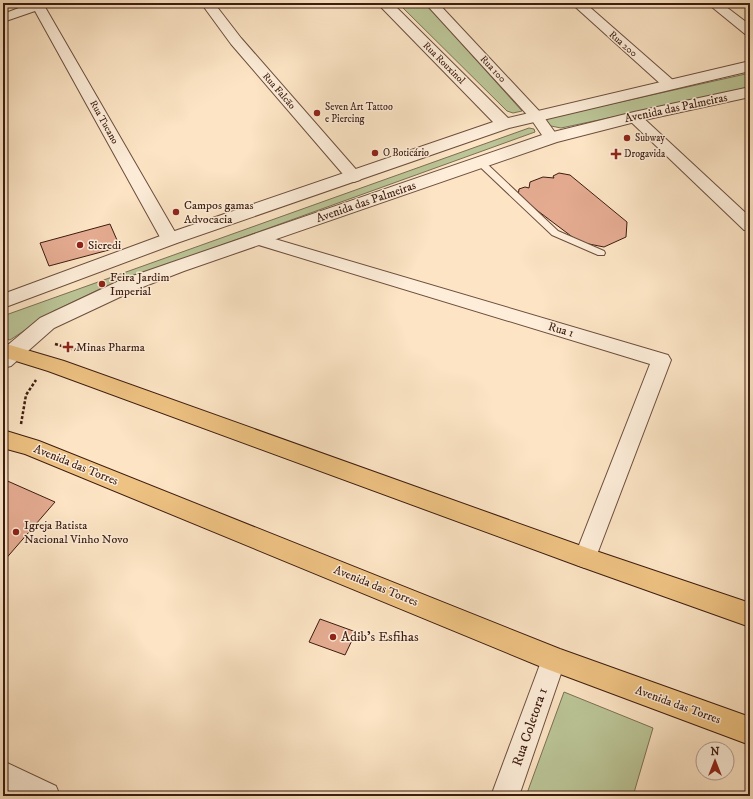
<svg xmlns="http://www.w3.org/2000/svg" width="753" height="799" font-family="'IM FELL DW Pica',serif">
<rect width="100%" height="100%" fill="#fce4c4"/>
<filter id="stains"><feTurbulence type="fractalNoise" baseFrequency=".005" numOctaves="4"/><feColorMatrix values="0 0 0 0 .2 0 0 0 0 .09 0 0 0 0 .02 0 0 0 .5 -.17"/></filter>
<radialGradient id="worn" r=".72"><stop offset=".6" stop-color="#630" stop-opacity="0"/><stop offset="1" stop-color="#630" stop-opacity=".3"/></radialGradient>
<g fill="#bbc597" stroke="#7c7054">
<polygon points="398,3 425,3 522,111 513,113 507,111"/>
<polygon points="750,73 750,88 561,128 546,125 544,119"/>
<polygon points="529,128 534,129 535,132 100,289 54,311 10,340 3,338 3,316"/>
<polygon points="564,692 653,728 633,796 526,796"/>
</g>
<g fill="#e4ab91" stroke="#3c1c10">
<polygon points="559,173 570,175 627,222 626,237 604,247 579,242 518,196 519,189 525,187 529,188 530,182 543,177 554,178 553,176"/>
<polygon points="110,224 120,247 49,266 40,243"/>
<polygon points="3,479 55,502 3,562"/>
<polygon points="320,619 356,632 345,655 309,642"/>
</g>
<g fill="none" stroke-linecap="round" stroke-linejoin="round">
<defs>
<polygon id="service" points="478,161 484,161 558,231 604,251 605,253 604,255 598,255 552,235 478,165"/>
<g id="minor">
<polygon points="32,3 50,3 45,7 179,239 176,243 170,244 164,243 161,239 35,11 3,22 3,14"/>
<polygon points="201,3 214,3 241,38 360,174 362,177 360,180 354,182 348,180 231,44"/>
<polygon points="425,3 438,3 541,113 559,138 556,141 546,141 531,119"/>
<polygon points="571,3 585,3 674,81 676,84 674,87 664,87"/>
<polygon points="707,3 721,3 750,25 750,35 745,34"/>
<polygon points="634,113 639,114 750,217 750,231 744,230 629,120 627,117 629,114"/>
<polygon points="258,234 668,355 671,360 593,565 585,568 577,565 574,558 650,364 252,243 249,239 252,235"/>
<polygon points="554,648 563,651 566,659 519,796 491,796 542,659 545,651"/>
<polygon points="3,761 56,786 60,796 18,796 3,788"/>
</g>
<g id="tertiary">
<polygon points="377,3 392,3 508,118 750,61 750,71 509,128 177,243 3,308 3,294 163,235 493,122"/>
<polygon points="750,87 750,97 635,122 557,142 184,271 135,290 54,328 11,366 3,368 3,349 40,318 121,280 170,263 545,134 634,112"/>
</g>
<g id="primary">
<polygon points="3,343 64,361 590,549 750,603 750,627 576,565 48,371 3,357"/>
<polygon points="3,430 39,441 560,649 750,717 750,745 544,668 25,454 3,448"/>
</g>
</defs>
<use href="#service" stroke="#6c4e3d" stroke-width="2"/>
<use href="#minor" stroke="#6c4e3d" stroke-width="2"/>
<use href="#tertiary" stroke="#6c4e3d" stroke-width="2"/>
<use href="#primary" stroke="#3c1c10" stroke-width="2"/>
<g stroke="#3c1c10" stroke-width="2.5" stroke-dasharray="3 2" stroke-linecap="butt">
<polyline points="55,344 76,350 74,352"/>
<polyline points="21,424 26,395 36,380"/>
</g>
<use href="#service" fill="#fdedd9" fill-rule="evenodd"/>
<use href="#minor" fill="#fdedd9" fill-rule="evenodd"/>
<use href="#tertiary" fill="#fdedd9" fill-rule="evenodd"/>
<use href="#primary" fill="#eec282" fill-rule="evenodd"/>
</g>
<g fill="#8f2418" stroke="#fdedd9" stroke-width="1.5">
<circle cx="317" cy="113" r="4"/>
<circle cx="627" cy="138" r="4"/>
<circle cx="375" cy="153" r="4"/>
<path d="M614 148h4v4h4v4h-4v4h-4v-4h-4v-4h4z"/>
<circle cx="176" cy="212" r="4"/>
<circle cx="80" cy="245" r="4"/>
<circle cx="102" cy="284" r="4"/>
<path d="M66 341h4v4h4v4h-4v4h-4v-4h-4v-4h4z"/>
<circle cx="16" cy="532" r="4"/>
<circle cx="333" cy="637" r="4"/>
</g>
<g text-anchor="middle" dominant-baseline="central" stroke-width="3" stroke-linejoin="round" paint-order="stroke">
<g font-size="10" fill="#3c1c10" stroke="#fdedd9">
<text transform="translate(623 44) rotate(41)">Rua 200</text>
<text transform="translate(444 63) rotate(45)">Rua Rouxinol</text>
<text transform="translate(493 69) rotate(47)">Rua 100</text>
<text transform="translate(279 91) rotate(49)">Rua Falcão</text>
<text transform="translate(104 122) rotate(61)">Rua Tucano</text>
</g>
<g font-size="10" fill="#3c1c10" stroke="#fdedd9" text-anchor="start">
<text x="325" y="107">Seven Art Tattoo<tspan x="325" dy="12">e Piercing</tspan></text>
<text x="635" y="138">Subway</text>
<text x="383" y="153">O Boticário</text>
<text x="624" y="154">Drogavida</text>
</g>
<g font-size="12" fill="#3c1c10" stroke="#fdedd9">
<text transform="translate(676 108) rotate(-12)">Avenida das Palmeiras</text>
<text transform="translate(366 202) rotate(-19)">Avenida das Palmeiras</text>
<text transform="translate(561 330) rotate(17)">Rua 1</text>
<text transform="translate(76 465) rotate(22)">Avenida das Torres</text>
<text transform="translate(376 586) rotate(22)">Avenida das Torres</text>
<text transform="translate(678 705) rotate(20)">Avenida das Torres</text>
</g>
<g font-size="12" fill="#3c1c10" stroke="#fdedd9" text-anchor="start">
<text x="184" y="205">Campos gamas<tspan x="184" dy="14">Advocacia</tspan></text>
<text x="88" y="245">Sicredi</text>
<text x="110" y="277">Feira Jardim<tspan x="110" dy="14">Imperial</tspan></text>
<text x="76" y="347">Minas Pharma</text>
<text x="24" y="525">Igreja Batista<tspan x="24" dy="14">Nacional Vinho Novo</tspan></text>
</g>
<g font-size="14" fill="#3c1c10" stroke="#fdedd9" text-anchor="start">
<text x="341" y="637">Adib's Esfihas</text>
</g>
<g font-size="14" fill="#3c1c10" stroke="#fdedd9">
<text transform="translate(530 727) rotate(-71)">Rua Coletora 1</text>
</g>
</g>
<rect width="753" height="799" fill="none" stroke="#fce4c4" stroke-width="16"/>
<rect x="4" y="4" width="745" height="791" fill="none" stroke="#3c1c10" stroke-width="2"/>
<rect x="8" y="8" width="737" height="783" fill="none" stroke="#3c1c10"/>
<g transform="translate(715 761)"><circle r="19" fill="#fdedd9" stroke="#b09989"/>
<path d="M0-3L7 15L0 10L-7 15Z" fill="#8f2418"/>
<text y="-6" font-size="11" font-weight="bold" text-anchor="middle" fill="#3c1c10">N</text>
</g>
<rect width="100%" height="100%" filter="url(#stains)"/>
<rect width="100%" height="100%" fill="url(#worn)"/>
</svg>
